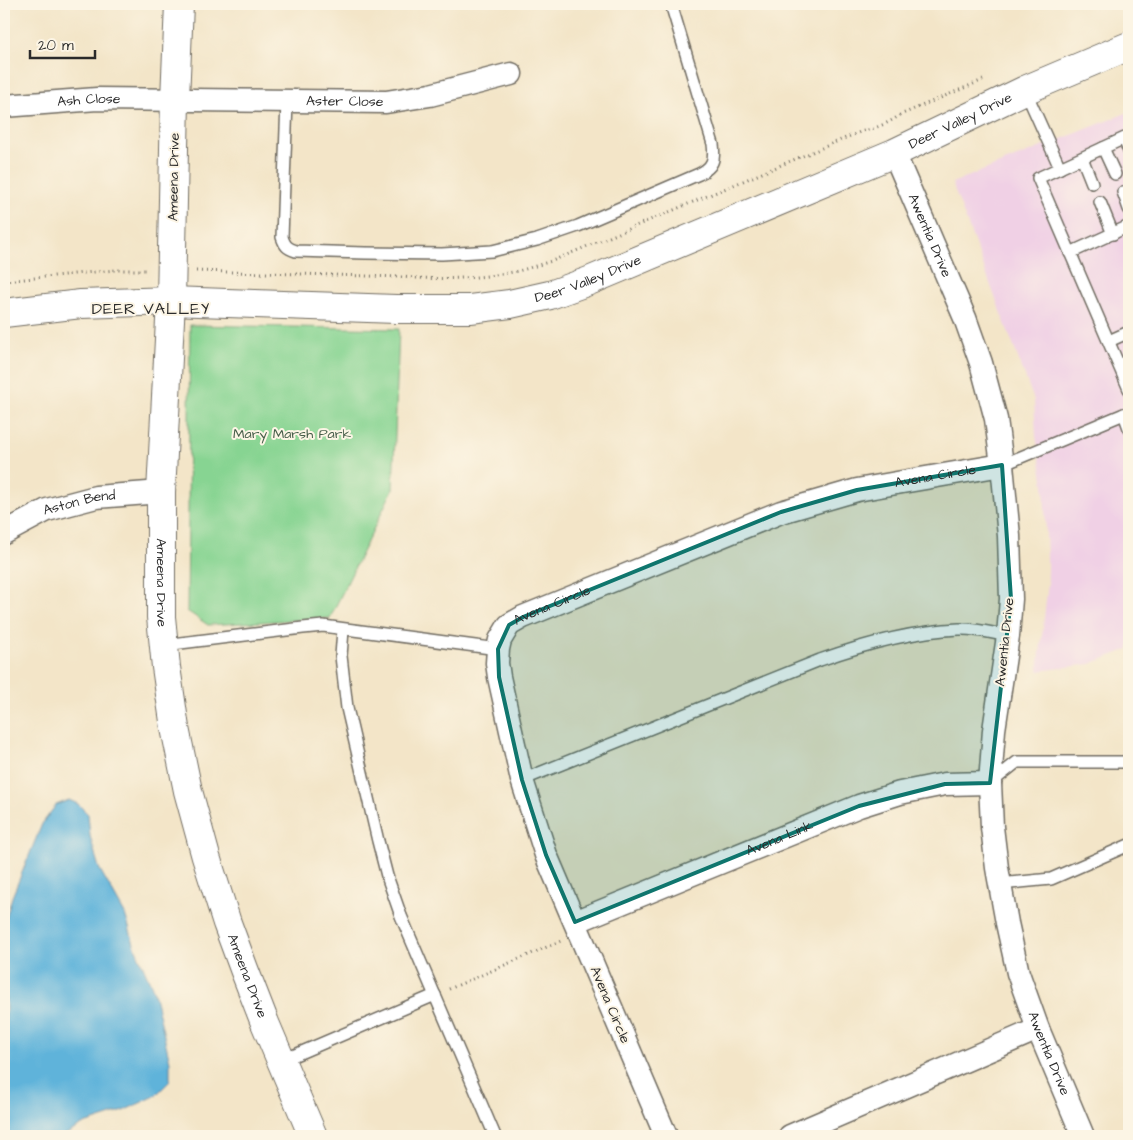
<svg xmlns="http://www.w3.org/2000/svg" width="1133" height="1140" font-family="'Architects Daughter',sans-serif">
<rect width="100%" height="100%" fill="#fcf5e5"/>
<filter id="ink" filterUnits="userSpaceOnUse"><feTurbulence type="fractalNoise" baseFrequency=".02" numOctaves="2"/><feDisplacementMap in="SourceGraphic" scale="10" xChannelSelector="R" yChannelSelector="G"/><feConvolveMatrix kernelMatrix="1 2 1 2 8 2 1 2 1" color-interpolation-filters="sRGB"/></filter>
<filter id="wash" filterUnits="userSpaceOnUse"><feTurbulence type="fractalNoise" baseFrequency=".0096" numOctaves="4" result="noise"/><feDisplacementMap in="SourceGraphic" scale="20" xChannelSelector="R" yChannelSelector="G"/><feGaussianBlur stdDeviation="1.12" result="paint"/><feColorMatrix in="noise" values="0 0 0 0 0 0 0 0 0 0 0 0 0 0 0 0 0 1.4 0 .05"/><feComposite in="paint" operator="in"/></filter>
<g filter="url(#wash)">
<rect width="100%" height="100%" fill="#f3e5c8"/>
<polygon fill="#f0d0e5" points="1129,112 1129,649 1090,664 1038,671 1048,583 1044,485 1036,436 1034,400 952,183"/>
<polygon fill="#87d492" stroke="#59805e" points="190,325 399,329 393,489 330,618 208,625 187,611"/>
<polygon fill="#5eb3da" stroke="#446f82" points="69,800 78,804 88,814 90,836 99,868 125,914 135,947 154,992 170,1062 170,1081 155,1096 121,1112 84,1124 63,1136 4,1136 4,1035 6,1010 4,963 4,926 12,897 42,824 56,805"/>
</g>
<g filter="url(#ink)">
<g fill="none" stroke-linecap="round" stroke-linejoin="round">
<defs>
<g id="service">
<polyline points="1025,90 1060,168"/>
<path d="M287 102 282 237C285 246 287 248 296 251L365 253 442 254 492 251 537 240 578 226 699 174C713 167 715 160 713 144L671 4"/>
<polyline points="1129,136 1038,178 1129,389"/>
<polyline points="1124,139 1129,151"/>
<polyline points="1103,148 1115,174"/>
<polyline points="1082,158 1092,183"/>
<polyline points="1123,192 1129,209"/>
<polyline points="1100,202 1113,234"/>
<polyline points="1070,253 1129,226"/>
<polyline points="1109,341 1129,332"/>
<polyline points="1124,414 1129,428"/>
<polyline points="1002,465 1124,414 1129,413"/>
<polyline points="343,630 341,656 347,708 378,841 387,876 401,916 495,1136"/>
<polyline points="164,645 303,628 323,626 498,649"/>
<path d="M522 780 820 660C865 644 911 631 959 629 975 628 992 633 1008 636"/>
<polyline points="992,782 1017,762 1129,762"/>
<polyline points="1000,884 1051,879 1129,845"/>
<polyline points="281,1061 435,995"/>
</g>
<g id="minor">
<path id="s1" d="M4 106 97 99 386 102 430 95 511 74"/>
<path id="s2" d="M894 153 965 318 981 363 996 419 1002 465 1009 536 1011 599 1008 636 994 730 990 783 992 827 997 868 1007 923 1018 973 1038 1029 1083 1136"/>
<path id="s3" d="M4 533 47 510 96 497 161 492"/>
<path id="s4" d="M575 922 859 806 900 793 945 784 990 783"/>
<path id="s5" d="M666 1136 546 855 522 780 499 677 497 663 498 649 500 640 509 625 523 617 781 512 857 490 908 481 1002 465"/>
<polyline points="790,1136 1038,1029"/>
</g>
<g id="tertiary">
<path id="s6" d="M179 4 175 99 171 301 161 492V617L166 667 175 728 188 791 206 857 227 923 244 969 265 1023 313 1136"/>
<path id="s7" d="M4 313 81 304 171 301 396 309H470L510 304 550 295 589 281 894 153 1025 90 1129 46"/>
</g>
</defs>
<use href="#service" stroke="#716c62" stroke-width="14"/>
<use href="#minor" stroke="#716c62" stroke-width="25"/>
<use href="#tertiary" stroke="#716c62" stroke-width="30"/>
<g stroke="#716c62" stroke-width="3" stroke-dasharray="1 4" stroke-linecap="butt">
<path d="M196 271 401 277C441 280 480 279 518 271 530 268 541 264 552 261L860 132C873 129 888 124 900 115L983 80"/>
<polyline points="4,281 115,270 147,270"/>
<polyline points="449,989 561,941"/>
</g>
<use href="#service" stroke="#fff" stroke-width="11"/>
<use href="#minor" stroke="#fff" stroke-width="22"/>
<use href="#tertiary" stroke="#fff" stroke-width="28"/>
</g>
</g>
<path fill="#0f766e" fill-opacity="0.2" stroke="#0f766e" stroke-width="4" stroke-linejoin="round" d="M1002 465 1011 599 990 783 945 784 859 806 575 922 546 855 522 780 499 677 498 649 509 625 523 617 781 512 857 490Z"/>
<g text-anchor="middle" dominant-baseline="central" stroke-width="4" stroke-linejoin="round" paint-order="stroke">
<g font-size="14" fill="#2b2b2b" stroke="#fcf5e5">
<text stroke="none"><textPath href="#s1" startOffset="85">Ash Close</textPath></text>
<text stroke="none"><textPath href="#s1" startOffset="341">Aster Close</textPath></text>
<text stroke="none"><textPath href="#s7" startOffset="994">Deer Valley Drive</textPath></text>
<text transform="translate(174 177) rotate(-89)">Ameena Drive</text>
<text stroke="none"><textPath href="#s2" startOffset="90">Awentia Drive</textPath></text>
<text stroke="none"><textPath href="#s7" startOffset="589">Deer Valley Drive</textPath></text>
<text stroke="none"><textPath href="#s5" startOffset="998">Avena Circle</textPath></text>
<text stroke="none"><textPath href="#s3" startOffset="82">Aston Bend</textPath></text>
<text stroke="none"><textPath href="#s6" startOffset="579">Ameena Drive</textPath></text>
<text stroke="none"><textPath href="#s5" startOffset="592">Avena Circle</textPath></text>
<text transform="translate(1005 642) rotate(-84)">Awentia Drive</text>
<text stroke="none"><textPath href="#s4" startOffset="221">Avena Link</textPath></text>
<text stroke="none"><textPath href="#s6" startOffset="984">Ameena Drive</textPath></text>
<text transform="translate(610 1005) rotate(67)">Avena Circle</text>
<text stroke="none"><textPath href="#s2" startOffset="930">Awentia Drive</textPath></text>
</g>
<g font-size="14" fill="#475e4a" stroke="#fcf5e5">
<text x="292" y="434">Mary Marsh Park</text>
</g>
<g font-size="16" letter-spacing="1" fill="#2b2b2b" stroke="#fcf5e5">
<text x="151" y="309">DEER VALLEY</text>
</g>
</g>
<rect width="1133" height="1140" fill="none" stroke="#fcf5e5" stroke-width="20"/>
<path d="M30 50v8h65v-8" fill="none" stroke="#2b2b2b" stroke-width="2.5"/>
<text x="38" y="50" font-size="15" fill="#2b2b2b" stroke="#fcf5e5" stroke-width="4" paint-order="stroke">20 m</text>
</svg>
